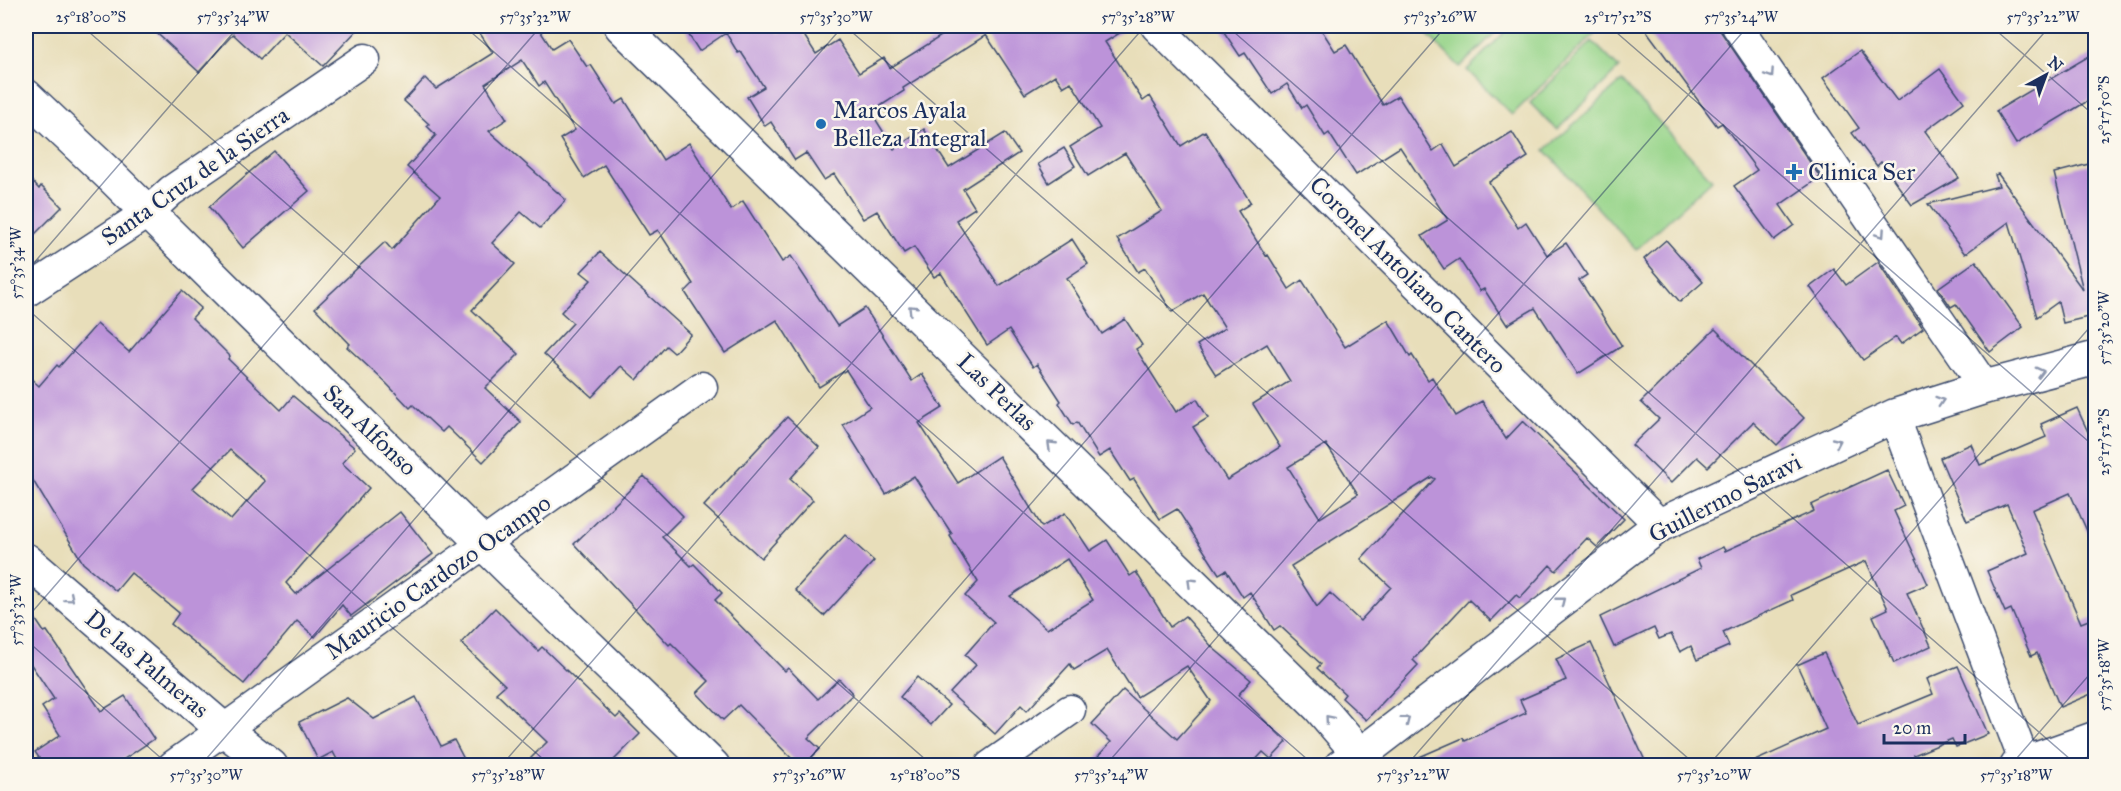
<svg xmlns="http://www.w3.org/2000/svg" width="2121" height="791" font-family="'IM FELL Great Primer',serif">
<rect width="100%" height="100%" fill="#fbf7ec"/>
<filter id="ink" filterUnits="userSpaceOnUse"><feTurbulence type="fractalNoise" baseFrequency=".0167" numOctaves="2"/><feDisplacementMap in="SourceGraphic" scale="12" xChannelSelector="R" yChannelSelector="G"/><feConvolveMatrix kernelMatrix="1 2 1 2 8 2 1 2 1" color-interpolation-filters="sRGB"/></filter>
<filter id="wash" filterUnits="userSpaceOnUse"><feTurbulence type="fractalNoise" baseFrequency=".008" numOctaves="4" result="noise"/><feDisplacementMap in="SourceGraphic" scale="24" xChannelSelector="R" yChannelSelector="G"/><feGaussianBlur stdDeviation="1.35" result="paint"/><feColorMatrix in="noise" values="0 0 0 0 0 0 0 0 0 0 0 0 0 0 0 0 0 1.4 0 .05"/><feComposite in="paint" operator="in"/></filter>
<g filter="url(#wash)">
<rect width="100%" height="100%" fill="#e8deba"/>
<g fill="#96d489" stroke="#588274" stroke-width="1.5">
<polygon points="1419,26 1502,26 1460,67"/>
<polygon points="1511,26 1602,26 1512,115 1467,70"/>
<polygon points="1592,41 1619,68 1557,130 1530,103"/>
<polygon points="1622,81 1712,180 1636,250 1545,150"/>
</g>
<g id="blocks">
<g fill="#bc93d9" fill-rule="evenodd">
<polygon points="149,26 361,26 323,66 285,32 260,59 233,34 199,72"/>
<path d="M475 26H537L552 49 568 39 587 67 591 65 616 104 624 99 663 160 689 143 731 210 743 201 782 262 791 256 837 326 865 308 912 381 922 374 943 408 919 423 958 483 999 456 1042 527 1065 513 1090 551 1107 540 1130 576 1136 572 1170 627 1185 616 1213 648 1251 680 1238 695 1287 742 1271 759 1263 752 1251 765H1090L1111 742 1092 724 1123 690 1177 739 1211 701 1187 666 1137 697 1107 650 1074 670 1070 664 1027 711 1021 705 995 734 950 693 976 665 965 655 994 622 965 596 978 582 950 536 952 534 914 476 886 494 843 425 870 407 846 370 819 387 777 320 725 353 685 292 693 284 658 230 649 235 604 165 584 178 560 139 575 130 544 82 539 86 522 60 485 84 507 119 489 131 566 200 540 228 521 212 492 243 515 264 472 310 519 354 485 388 521 422 483 462 447 427 442 432 413 405 410 408 386 383 347 347 350 344 315 308 385 242 392 250 440 196 407 167 436 135 427 126 429 124 404 101 425 78 436 89 493 53ZM1067 559 1093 600 1047 629 1010 596Z"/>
<path d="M683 26H772L778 34 792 26H798L816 54 838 40 859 73 884 58 890 68 957 26H1131L1105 42 1143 101 1150 96 1181 146 1205 131 1251 203 1238 211 1266 256 1268 255 1289 289 1302 280 1345 347 1388 320 1410 357 1412 355 1428 380 1432 377 1456 416 1482 401 1506 439 1523 421 1624 519 1597 547 1587 538 1556 571 1550 565 1520 598 1516 595 1491 621 1469 600 1413 660 1418 665 1366 720 1342 698 1345 694 1317 668 1321 664 1280 626 1274 630 1250 592 1243 597 1226 570 1219 574 1177 509 1160 519 1134 479 1130 481 1110 450 1099 457 1077 422 1073 425 1059 403 1061 401 1037 364 1033 367 1009 330 987 345 941 273 934 277 914 247 904 253 877 211 863 219 834 174 824 180 806 153 795 160 771 122 765 126 747 97 764 87 741 52 738 53 726 33 699 51ZM986 35 1025 94 1055 75 1063 87 1071 82 1100 128 1070 147 1088 176 1125 153 1162 211 1117 239 1138 272 1145 268 1172 312 1203 293 1225 328 1197 345 1216 375 1267 344 1290 381 1253 404 1280 447 1227 480 1193 427 1208 418 1197 399 1176 412 1136 349 1142 345 1125 319 1102 334 1067 278 1088 264 1072 239 999 286 956 220 975 208 963 189 1019 153 1005 133 949 168 924 129 894 149 871 112 904 91 903 88ZM1326 444 1358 494 1320 518 1288 467ZM1432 477 1435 479 1361 559 1391 587 1360 621 1330 593 1317 607 1291 566Z"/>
<polygon points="1220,26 1319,26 1335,51 1346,45 1383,105 1398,96 1433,151 1443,144 1456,167 1512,132 1528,157 1489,182 1518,228 1526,222 1547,255 1566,243 1587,275 1579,280 1622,346 1578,374 1535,308 1507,325 1484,289 1480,291 1459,259 1444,269 1422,236 1448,220 1400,147 1356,175 1329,133 1325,136 1306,105 1302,108 1287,84 1272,94 1245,53 1240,56"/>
<polygon points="1643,26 1717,26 1820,177 1780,205 1794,225 1774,240 1734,186 1757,170 1722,123 1717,126"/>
<polygon points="1860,51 1897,101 1940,69 1964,102 1925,131 1959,178 1912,205 1881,162 1877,166 1852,133 1859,128 1823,78"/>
<polygon points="2096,52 2096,96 2016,144 1996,111"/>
<polygon points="1064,148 1075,166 1049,183 1038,164"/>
<polygon points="274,151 309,191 243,248 209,207"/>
<polygon points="2089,164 2096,190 2096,315 2063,323 2058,302 2037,317 2009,222 1965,254 1928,204 1999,186 1995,175 1998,174 2083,290 2054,173"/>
<polygon points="26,175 39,189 41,186 62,207 26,243"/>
<polygon points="1666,240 1703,282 1680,302 1644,259"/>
<polygon points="600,252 691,334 674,353 666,346 637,380 621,366 592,397 544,354 573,323 561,312 591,280 581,272"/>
<polygon points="1976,261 2023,327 1990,352 1956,304 1951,307 1938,288"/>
<polygon points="1878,262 1923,328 1901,344 1896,337 1863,360 1810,287 1834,269 1846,285"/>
<path d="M182 291 201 308 192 318 230 356 228 359 281 410 293 396 355 448 342 463 369 488 286 583 296 594 400 512 433 554 351 616 342 605 315 637 297 621 244 684 171 624 179 613 131 573 116 591 83 563 26 469V374L39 386 57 365 59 367 97 324 129 352ZM230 450 265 481 231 520 193 488Z"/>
<polygon points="1715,329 1804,418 1777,445 1753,422 1708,467 1697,457 1671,483 1632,445 1659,419 1641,402"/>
<polygon points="2077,408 2089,434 2096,431 2096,551 2070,493 2032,510 2081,623 2096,617 2096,692 2060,707 2037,653 2031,656 2011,609 2005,612 1987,571 2028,553 2007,504 1967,521 1940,458 1971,444 1980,465 2046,437 2041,424"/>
<polygon points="787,417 819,447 790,479 813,500 761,558 704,506"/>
<polygon points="1887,470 1904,506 1894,511 1928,584 1907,593 1931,646 1894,663 1873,616 1888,609 1866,561 1791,595 1793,600 1723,632 1729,646 1697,660 1691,646 1680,652 1671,634 1659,639 1654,628 1614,647 1600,617 1701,568 1697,559 1723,547 1725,551 1814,511 1811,505"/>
<polygon points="644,476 683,516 662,537 691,566 694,564 722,593 715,600 785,671 788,668 818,699 839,679 853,694 808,738 820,749 804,765 798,765 739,705 723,720 697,693 709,681 671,643 669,645 574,544"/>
<polygon points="845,535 874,561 824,616 795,590"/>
<polygon points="26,605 44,632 47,631 101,711 125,696 154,739 115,765 44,765 35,752 60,735 42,707 54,699 26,657"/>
<polygon points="495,608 538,651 542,647 616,718 620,714 640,734 609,765 524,765 547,742 496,693 505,685 461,643"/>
<polygon points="1591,643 1647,765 1401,765 1463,738 1465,741 1526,713 1520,700 1566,680 1556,659"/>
<polygon points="1824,653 1858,725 1933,694 1927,679 1958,666 1988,734 1956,747 1952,739 1914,755 1919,765 1746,765 1826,729 1797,665"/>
<polygon points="917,677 949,705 931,725 900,697"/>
<polygon points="416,697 441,746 454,740 467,765 340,765 333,752 318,760 299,722 347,698 374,719"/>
</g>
</g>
</g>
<g filter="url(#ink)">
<use href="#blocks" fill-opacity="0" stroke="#3a496c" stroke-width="1.5"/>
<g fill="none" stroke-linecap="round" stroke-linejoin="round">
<defs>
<g id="street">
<polyline points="1156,26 1660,525"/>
<polyline points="1737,26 1985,387"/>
<polyline points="26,292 147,213 171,191 365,59"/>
<polyline points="1894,416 2026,766"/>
<polyline points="173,766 702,387"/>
<polyline points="990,766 1070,710"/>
</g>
<g id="secondary">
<polyline points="621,26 1319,707 1360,755 1363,766"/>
<polyline points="26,96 115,180 508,568 713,766"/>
<polyline points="26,560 223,729 271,766"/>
<polyline points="1341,766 1360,755 1660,525 1894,416 1985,387 2096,358"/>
<polyline points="2017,766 2096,738"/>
</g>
</defs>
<use href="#street" stroke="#3a496c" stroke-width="33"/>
<use href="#secondary" stroke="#3a496c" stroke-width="36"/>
<use href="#street" stroke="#fff" stroke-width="30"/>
<use href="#secondary" stroke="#fff" stroke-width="33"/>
</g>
<defs><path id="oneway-chevron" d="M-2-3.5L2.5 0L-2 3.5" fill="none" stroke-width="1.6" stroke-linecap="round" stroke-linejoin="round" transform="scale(1.5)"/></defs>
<g stroke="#8d97ae">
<use href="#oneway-chevron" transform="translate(1770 74) rotate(56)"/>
<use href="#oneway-chevron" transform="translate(1881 234) rotate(56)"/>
<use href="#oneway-chevron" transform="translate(912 309) rotate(-136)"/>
<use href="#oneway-chevron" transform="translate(2040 372) rotate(-15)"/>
<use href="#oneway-chevron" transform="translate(1940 401) rotate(-18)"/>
<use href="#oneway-chevron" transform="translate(1837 442) rotate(-25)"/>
<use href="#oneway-chevron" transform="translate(1051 445) rotate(-136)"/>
<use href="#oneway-chevron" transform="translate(1191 582) rotate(-136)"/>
<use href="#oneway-chevron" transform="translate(70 598) rotate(40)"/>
<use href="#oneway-chevron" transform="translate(1561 601) rotate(-38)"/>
<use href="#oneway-chevron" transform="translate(1329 719) rotate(-131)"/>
<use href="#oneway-chevron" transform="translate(1406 720) rotate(-38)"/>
</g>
</g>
<path fill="none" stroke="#1b2f5e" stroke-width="1.5" stroke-opacity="0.45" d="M82 26 933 766M464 26 1315 766M845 26 1697 766M1227 26 2078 766M1609 26 2096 448M1991 26 2096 117M26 272 239 26M26 308 551 766M26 619 541 26M26 640 170 766M200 766 843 26M501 766 1145 26M803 766 1446 26M1105 766 1748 26M1406 766 2050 26M1708 766 2096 320M2010 766 2096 667"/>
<g fill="#1f6fb2" stroke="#fbf7ec" stroke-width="2">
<circle cx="821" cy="124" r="6"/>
<path d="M1791 163h6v6h6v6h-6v6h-6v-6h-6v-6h6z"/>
</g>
<g text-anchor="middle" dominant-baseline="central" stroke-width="5" stroke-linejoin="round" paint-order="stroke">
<g font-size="24" fill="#1b2f5e" stroke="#fbf7ec" text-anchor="start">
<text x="833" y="110">Marcos Ayala<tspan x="833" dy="28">Belleza Integral</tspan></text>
<text x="1808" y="172">Clinica Ser</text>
</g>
<g font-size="24" fill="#1b2f5e" stroke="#fbf7ec">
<text transform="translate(195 176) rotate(-35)">Santa Cruz de la Sierra</text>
<text transform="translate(1408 275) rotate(45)">Coronel Antoliano Cantero</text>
<text transform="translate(997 392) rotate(44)">Las Perlas</text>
<text transform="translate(370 430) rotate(44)">San Alfonso</text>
<text transform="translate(1725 498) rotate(-27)">Guillermo Saravi</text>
<text transform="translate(438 577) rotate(-35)">Mauricio Cardozo Ocampo</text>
<text transform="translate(147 664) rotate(40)">De las Palmeras</text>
</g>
</g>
<rect width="2121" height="791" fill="none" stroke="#fbf7ec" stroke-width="66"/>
<g transform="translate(2046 75) rotate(41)" stroke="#fbf7ec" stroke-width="4.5" paint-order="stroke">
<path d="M0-4.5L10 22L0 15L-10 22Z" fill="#1b2f5e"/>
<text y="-9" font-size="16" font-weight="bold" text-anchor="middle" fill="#1b2f5e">N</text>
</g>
<path d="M1884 734v9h81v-9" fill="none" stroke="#1b2f5e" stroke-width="3"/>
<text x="1893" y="734" font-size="18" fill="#1b2f5e" stroke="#fbf7ec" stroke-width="4.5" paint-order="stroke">20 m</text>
<rect x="33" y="33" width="2055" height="725" fill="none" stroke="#1b2f5e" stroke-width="2"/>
<g font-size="15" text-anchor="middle" fill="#1b2f5e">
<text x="91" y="22">25°18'00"S</text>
<text x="233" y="22">57°35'34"W</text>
<text x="535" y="22">57°35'32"W</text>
<text x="836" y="22">57°35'30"W</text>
<text x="1138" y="22">57°35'28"W</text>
<text x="1440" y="22">57°35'26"W</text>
<text x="1618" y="22">25°17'52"S</text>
<text x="1741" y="22">57°35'24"W</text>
<text x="2043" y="22">57°35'22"W</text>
<text transform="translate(2104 110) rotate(-90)" y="5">25°17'50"S</text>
<text transform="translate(16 263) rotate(-90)" y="5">57°35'34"W</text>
<text transform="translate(2104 328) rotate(-90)" y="5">57°35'20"W</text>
<text transform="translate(2104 442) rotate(-90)" y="5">25°17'52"S</text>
<text transform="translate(16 610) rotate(-90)" y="5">57°35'32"W</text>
<text transform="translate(2104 675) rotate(-90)" y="5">57°35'18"W</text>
<text x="206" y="780">57°35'30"W</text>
<text x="508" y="780">57°35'28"W</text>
<text x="809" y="780">57°35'26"W</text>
<text x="925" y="780">25°18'00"S</text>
<text x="1111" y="780">57°35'24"W</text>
<text x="1413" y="780">57°35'22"W</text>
<text x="1714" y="780">57°35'20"W</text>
<text x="2016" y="780">57°35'18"W</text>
</g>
</svg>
